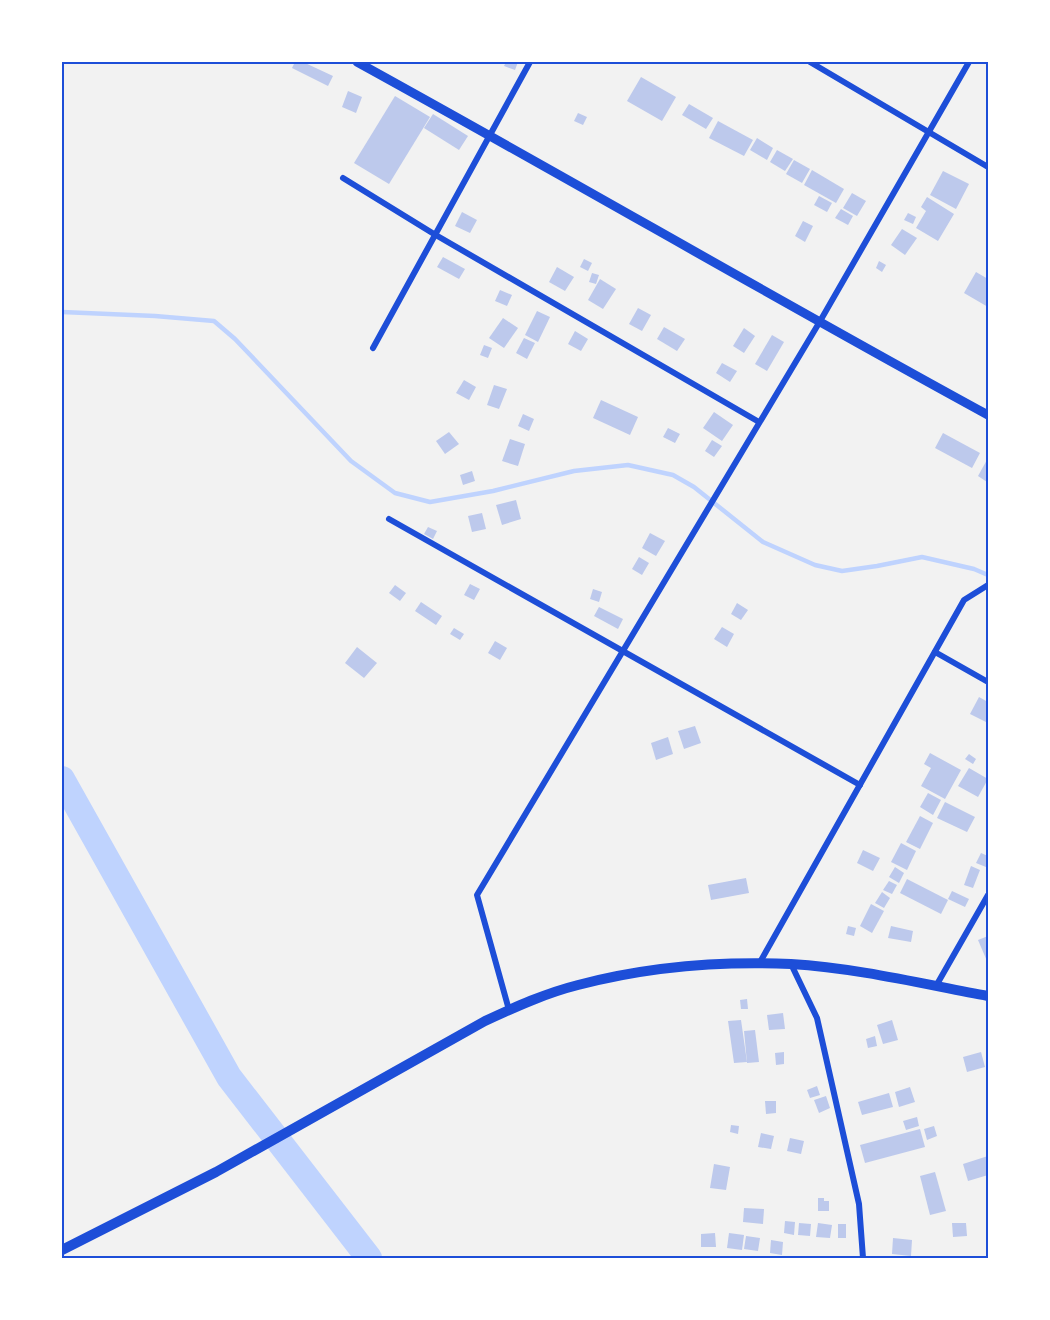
<svg xmlns="http://www.w3.org/2000/svg" width="1050" height="1320" font-family="'Noto Sans',sans-serif">
<rect width="100%" height="100%" fill="#f2f2f2"/>
<g fill="none" stroke-linecap="round" stroke-linejoin="round">
<polyline stroke="#bfd3fe" stroke-width="4.5" points="62,312 155,316 214,321 235,339 351,461 395,493 430,502 493,491 574,471 628,465 673,475 694,487 763,542 815,565 842,571 877,566 922,557 974,569 988,575"/>
<polyline stroke="#bfd3fe" stroke-width="26" points="62,779 229,1077 369,1258"/>
</g>
<g fill="#bdc9ec">
<polygon points="295,62 303,62 333,76 328,86 292,68"/>
<polygon points="506,62 518,62 515,70 504,66"/>
<polygon points="641,77 676,97 662,121 627,101"/>
<polygon points="348,91 362,97 356,113 342,107"/>
<polygon points="395,96 430,117 389,184 354,163"/>
<polygon points="689,104 713,118 706,129 682,115"/>
<polygon points="578,113 587,117 583,125 574,121"/>
<polygon points="433,114 468,136 459,150 424,128"/>
<polygon points="718,121 753,140 744,156 709,138"/>
<polygon points="757,138 773,148 767,160 750,150"/>
<polygon points="777,150 793,159 785,171 770,162"/>
<polygon points="794,160 810,169 802,183 786,174"/>
<polygon points="812,170 844,189 836,203 804,185"/>
<polygon points="943,171 969,184 956,209 930,195"/>
<polygon points="852,193 866,201 857,216 843,208"/>
<polygon points="819,196 832,203 827,212 814,205"/>
<polygon points="927,197 954,214 938,241 916,228 926,211 921,207"/>
<polygon points="841,209 853,216 848,225 835,218"/>
<polygon points="462,212 477,220 470,233 455,226"/>
<polygon points="908,213 916,217 913,224 904,220"/>
<polygon points="803,221 813,226 805,242 795,236"/>
<polygon points="902,229 917,238 905,255 891,245"/>
<polygon points="443,257 465,269 459,279 437,267"/>
<polygon points="584,259 592,263 588,271 580,267"/>
<polygon points="879,261 886,265 882,272 876,268"/>
<polygon points="557,267 574,277 565,291 549,282"/>
<polygon points="976,272 988,279 988,307 964,293"/>
<polygon points="592,273 599,275 596,284 589,282"/>
<polygon points="600,279 616,289 603,309 588,300"/>
<polygon points="500,290 512,295 507,306 495,301"/>
<polygon points="638,308 651,315 642,331 629,324"/>
<polygon points="537,311 550,317 538,342 525,335"/>
<polygon points="503,318 518,328 504,348 489,338"/>
<polygon points="664,327 685,339 677,351 657,339"/>
<polygon points="744,328 755,336 744,353 733,346"/>
<polygon points="575,331 588,339 581,351 568,344"/>
<polygon points="772,335 784,342 767,371 755,364"/>
<polygon points="524,338 535,343 527,359 516,353"/>
<polygon points="484,345 492,348 488,358 480,355"/>
<polygon points="722,363 737,371 730,382 716,373"/>
<polygon points="464,380 476,387 469,400 456,393"/>
<polygon points="494,385 507,389 499,409 487,405"/>
<polygon points="601,400 638,417 630,435 593,418"/>
<polygon points="714,412 733,425 722,441 703,428"/>
<polygon points="523,414 534,419 529,431 518,426"/>
<polygon points="668,428 680,434 675,443 663,437"/>
<polygon points="449,432 459,444 445,454 436,441"/>
<polygon points="943,433 980,453 972,468 935,448"/>
<polygon points="510,439 525,444 518,466 502,461"/>
<polygon points="712,440 722,446 714,457 705,451"/>
<polygon points="988,458 988,479 987,482 978,476"/>
<polygon points="472,471 475,481 463,485 460,475"/>
<polygon points="516,500 521,519 502,525 496,505"/>
<polygon points="482,513 486,529 472,532 468,516"/>
<polygon points="428,527 437,531 433,539 424,534"/>
<polygon points="650,533 665,541 656,556 642,548"/>
<polygon points="639,557 649,563 642,575 632,569"/>
<polygon points="470,584 480,589 474,600 464,595"/>
<polygon points="395,585 406,593 400,601 389,593"/>
<polygon points="593,589 602,592 599,602 590,599"/>
<polygon points="421,602 442,616 436,625 415,611"/>
<polygon points="737,603 748,610 741,620 731,614"/>
<polygon points="599,607 623,619 618,629 594,616"/>
<polygon points="722,627 734,634 727,647 714,639"/>
<polygon points="454,628 464,634 460,640 450,634"/>
<polygon points="495,641 507,648 500,660 488,653"/>
<polygon points="357,647 377,663 364,678 345,663"/>
<polygon points="979,697 988,702 988,723 970,714"/>
<polygon points="695,726 701,743 684,749 678,731"/>
<polygon points="668,737 673,754 656,760 651,743"/>
<polygon points="930,753 961,770 945,799 921,786 931,768 924,764"/>
<polygon points="969,754 976,759 973,764 965,759"/>
<polygon points="969,768 988,779 978,797 958,786"/>
<polygon points="928,793 941,800 933,815 920,807"/>
<polygon points="945,802 975,817 967,832 937,818"/>
<polygon points="920,816 933,823 920,849 906,842"/>
<polygon points="901,843 916,851 907,870 891,862"/>
<polygon points="863,850 880,858 873,871 857,863"/>
<polygon points="981,853 988,856 986,867 976,863"/>
<polygon points="971,866 980,870 973,888 964,885"/>
<polygon points="895,867 904,873 899,883 889,877"/>
<polygon points="746,878 749,893 711,900 708,885"/>
<polygon points="907,879 948,900 941,914 900,893"/>
<polygon points="889,881 897,885 892,894 883,890"/>
<polygon points="952,891 969,899 965,907 948,899"/>
<polygon points="882,892 890,898 884,908 875,903"/>
<polygon points="871,904 884,911 872,933 860,926"/>
<polygon points="848,926 856,928 854,936 846,934"/>
<polygon points="891,926 913,931 911,942 888,938"/>
<polygon points="988,936 988,960 987,961 978,940"/>
<polygon points="747,999 748,1009 741,1009 740,1000"/>
<polygon points="783,1013 785,1029 769,1030 767,1015"/>
<polygon points="741,1020 747,1062 734,1063 728,1021"/>
<polygon points="892,1020 898,1040 883,1044 877,1025"/>
<polygon points="755,1030 759,1062 747,1063 744,1031"/>
<polygon points="875,1036 877,1046 868,1048 866,1039"/>
<polygon points="784,1052 784,1064 776,1065 775,1053"/>
<polygon points="981,1052 985,1067 967,1072 963,1057"/>
<polygon points="817,1086 820,1095 810,1098 807,1090"/>
<polygon points="910,1087 915,1102 899,1107 895,1092"/>
<polygon points="889,1093 893,1107 862,1115 858,1102"/>
<polygon points="826,1096 830,1108 819,1113 814,1100"/>
<polygon points="765,1101 776,1101 776,1113 766,1114"/>
<polygon points="917,1117 919,1126 906,1130 903,1121"/>
<polygon points="731,1125 739,1126 738,1134 730,1132"/>
<polygon points="934,1126 937,1136 927,1140 924,1129"/>
<polygon points="920,1129 925,1147 865,1163 860,1145"/>
<polygon points="761,1133 774,1136 771,1149 758,1147"/>
<polygon points="790,1138 804,1141 801,1154 787,1151"/>
<polygon points="988,1156 988,1175 968,1181 963,1164"/>
<polygon points="714,1164 730,1167 726,1190 710,1188"/>
<polygon points="935,1172 946,1211 930,1215 920,1176"/>
<polygon points="818,1198 824,1198 824,1201 829,1201 829,1211 818,1211"/>
<polygon points="744,1208 764,1209 763,1224 743,1222"/>
<polygon points="785,1221 795,1222 794,1235 784,1233"/>
<polygon points="799,1223 811,1224 810,1236 798,1235"/>
<polygon points="818,1223 832,1225 830,1238 816,1237"/>
<polygon points="952,1223 966,1223 967,1236 953,1237"/>
<rect x="838" y="1224" width="8" height="14"/>
<polygon points="715,1233 716,1247 701,1247 701,1234"/>
<polygon points="729,1233 744,1235 742,1250 727,1248"/>
<polygon points="746,1236 760,1238 758,1251 744,1249"/>
<polygon points="893,1238 912,1240 911,1256 892,1254"/>
<polygon points="771,1240 783,1242 782,1255 770,1253"/>
</g>
<g fill="none" stroke-linecap="round" stroke-linejoin="round">
<g stroke="#1d4ed8" stroke-width="6">
<polyline points="810,62 988,167"/>
<polyline points="343,178 434,234 759,422"/>
<polyline points="373,348 530,62"/>
<polyline points="389,519 860,785"/>
<polyline points="935,652 988,682"/>
<polyline points="759,964 964,600 988,585"/>
<polyline points="791,964 817,1018 859,1204 863,1258"/>
<polyline points="936,986 988,895"/>
<polyline points="509,1010 477,895 819,323 969,62"/>
</g>
<path stroke="#1d4ed8" stroke-width="9" d="M357 62C568 178 777 300 988 415"/>
<path stroke="#1d4ed8" stroke-width="10" d="M62 1250 216 1172 485 1021C515 1007 546 993 578 985 646 967 720 961 791 964 857 968 923 984 988 996"/>
</g>
<rect width="1050" height="1320" fill="none" stroke="#ffffff" stroke-width="126"/>
<rect x="63" y="63" width="924" height="1194" fill="none" stroke="#1d4ed8" stroke-width="2"/>
</svg>
